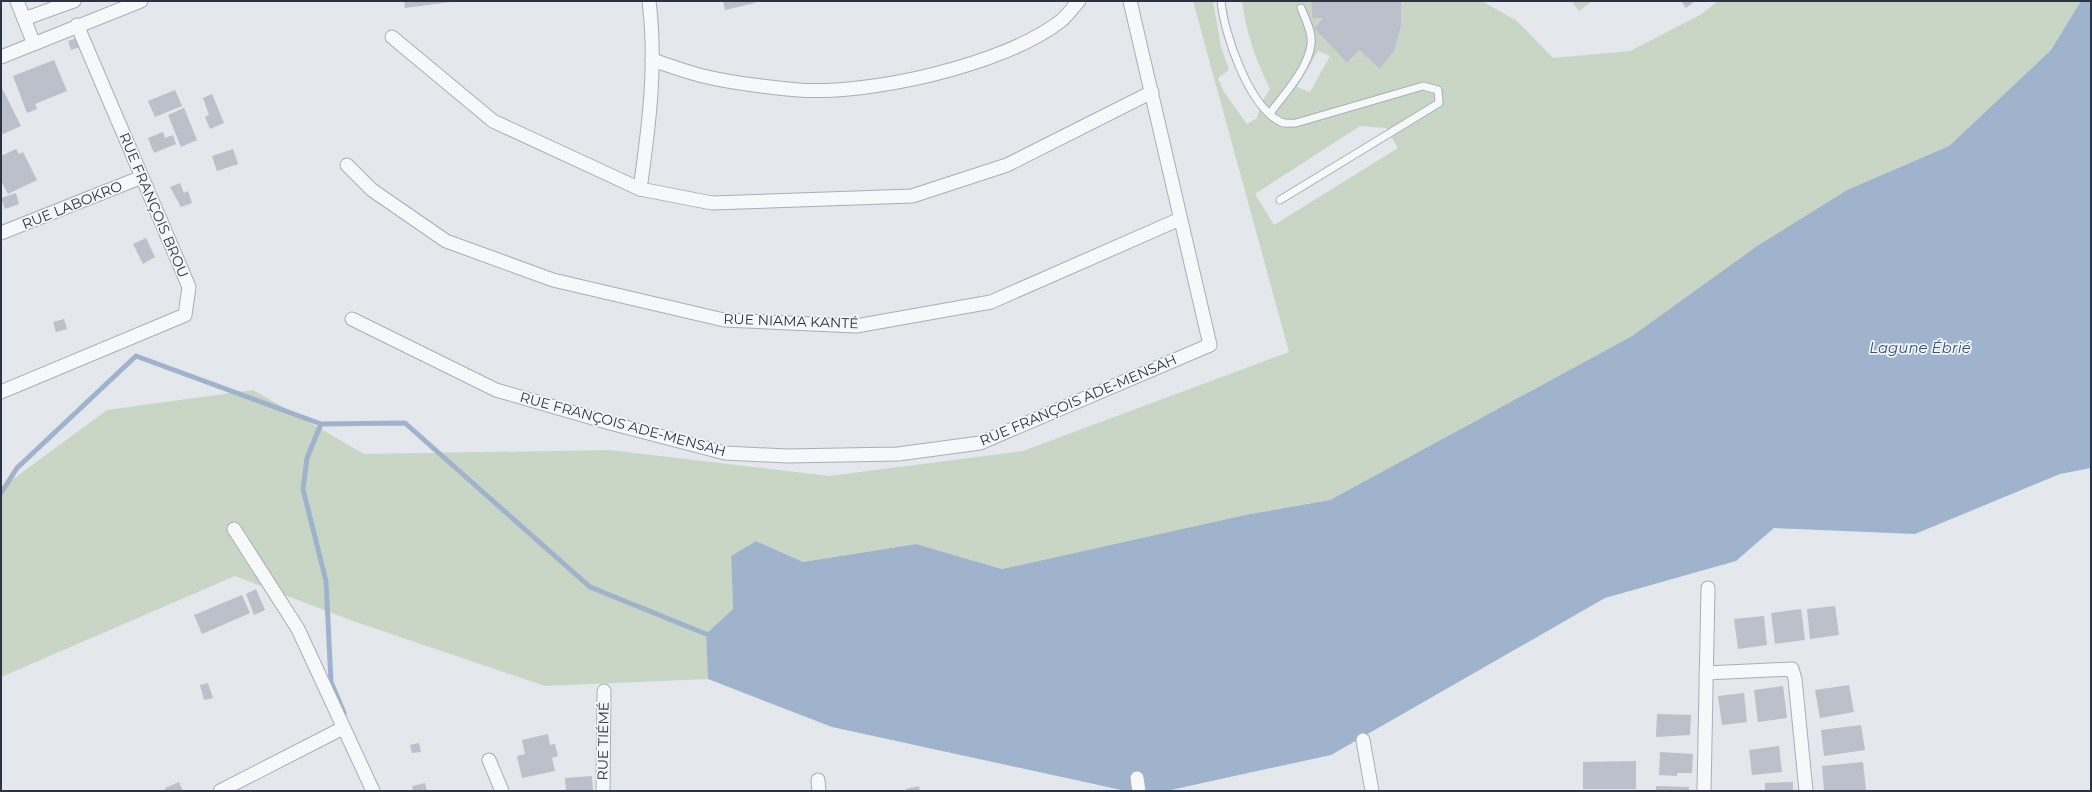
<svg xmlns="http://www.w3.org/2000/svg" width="2092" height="792" font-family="Montserrat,sans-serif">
<rect width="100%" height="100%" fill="#e4e7ec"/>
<g fill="#c9d6c5" fill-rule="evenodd">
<path d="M1193 1H1213L1221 47 1229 70 1218 78 1224 92 1247 124 1257 118 1261 103 1270 89C1255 57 1247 36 1242 1H1311L1312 18H1323L1314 28 1347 63 1359 50 1380 69 1394 51 1401 27V1H1482L1517 21 1553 58 1630 51 1700 15 1718 1H2081L2051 50 1949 146 1847 190 1757 246 1632 336 1330 500 1245 515 1002 569 916 544 803 562 756 541 731 556 733 609 706 634 708 679 545 686 353 621 235 576 1 677V488L107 410 253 390 364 454 609 450 829 476 1023 451 1289 352ZM1318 51 1330 56 1310 92 1297 87ZM1360 126 1386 128 1398 148 1274 225 1255 194Z"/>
<polygon points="1571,1 1592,1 1579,11"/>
</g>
<polygon fill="#9fb4cc" points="2081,1 2091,1 2091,468 2060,474 1915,534 1774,528 1736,561 1605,598 1331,755 1166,791 1126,791 832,727 708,679 706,634 733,609 731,556 756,541 803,562 916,544 1002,569 1245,515 1330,500 1632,336 1757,246 1847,190 1949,146 2051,50"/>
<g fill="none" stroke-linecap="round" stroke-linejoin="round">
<g stroke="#9fb4cc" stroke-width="5">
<polyline points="321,424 307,458 303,489 326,581 331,682 344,713"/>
<polyline points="1,493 17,468 136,356 321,424 405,423 590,587 706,634 713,635"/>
</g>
</g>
<g fill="#bbc0ca">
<polygon points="404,1 450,1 450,2 405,8"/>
<polygon points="723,1 755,1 755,3 725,10"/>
<polygon points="1311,1 1401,1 1401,27 1394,51 1380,69 1359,50 1347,63 1314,28 1323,18 1312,18"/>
<polygon points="1681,1 1695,1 1686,8"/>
<polygon points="77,38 80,47 71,50 68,41"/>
<polygon points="54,60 67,91 35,104 37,109 27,113 13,76"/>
<polygon points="1,86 21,126 1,135"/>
<polygon points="175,90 182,106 155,117 148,101"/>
<polygon points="212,94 224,123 210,129 205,117 209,115 203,98"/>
<polygon points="184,108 197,140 181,147 168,115"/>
<polygon points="163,132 165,138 173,135 176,144 154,153 148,138"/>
<polygon points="16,149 19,154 23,152 37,180 8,194 1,181 1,156"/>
<polygon points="233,149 238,164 217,171 212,156"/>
<polygon points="180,183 184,193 188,191 192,203 181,207 170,187"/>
<polygon points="16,193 19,204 5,209 1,198"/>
<polygon points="146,238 155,257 143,264 133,244"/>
<polygon points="64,319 67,329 56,332 53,322"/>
<polygon points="256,589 265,610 254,615 246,594"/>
<polygon points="242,595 250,613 202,634 194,615"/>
<polygon points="1835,606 1839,635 1810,639 1807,609"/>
<polygon points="1801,609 1805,640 1775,644 1771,613"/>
<polygon points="1764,616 1767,645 1738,649 1734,619"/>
<polygon points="208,683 213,698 204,700 200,685"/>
<polygon points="1849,685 1854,712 1820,718 1815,690"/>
<polygon points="1783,686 1787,718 1758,722 1754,690"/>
<polygon points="1744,693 1747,722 1722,725 1718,696"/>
<polygon points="1657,714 1691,715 1690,735 1656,737"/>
<polygon points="1861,725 1865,750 1824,756 1821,730"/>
<polygon points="548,734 550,745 555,744 558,756 552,758 555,771 522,778 517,756 525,754 522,740"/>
<polygon points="419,743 421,752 412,753 410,745"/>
<polygon points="1779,746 1782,772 1752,775 1749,750"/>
<polygon points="1660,752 1693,754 1692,773 1677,773 1677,776 1659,775"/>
<polygon points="1636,761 1636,789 1583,789 1583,762"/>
<polygon points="1863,762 1866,790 1824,791 1822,766"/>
<polygon points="592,776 593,791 566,791 565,778"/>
<polygon points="179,782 183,791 166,791 165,788"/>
<polygon points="1793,782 1793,791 1765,791 1765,783"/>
<polygon points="425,783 427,791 413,791 412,786"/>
<polygon points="919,786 920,791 907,791 906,789"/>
<polygon points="1656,786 1689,787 1689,791 1656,791"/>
</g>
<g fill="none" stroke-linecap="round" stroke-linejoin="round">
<defs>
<g id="lane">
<path d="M1221 1C1224 34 1249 107 1281 122 1285 124 1291 123 1296 123L1423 86 1438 90 1439 103 1280 200"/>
<path d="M1270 113C1284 95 1309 67 1311 44 1313 33 1305 18 1301 8"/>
</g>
<g id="street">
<polyline points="17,1 34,44"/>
<polyline points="24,19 74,1"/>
<polyline points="392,37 493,121 640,189 712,203 912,196 1007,165 1152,92"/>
<polyline points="1,57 141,1"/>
<path d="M652 60C668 65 683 71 699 75 730 83 765 87 798 90 869 95 1000 66 1058 23 1066 18 1072 8 1079 1"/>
<polyline points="347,165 372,190 446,241 553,280 724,320 856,326 991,302 1180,219"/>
<path d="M640 189C649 126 657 64 649 1"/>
<polyline points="1,233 142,177"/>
<polyline points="352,319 496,390 610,423 725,453 787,456 898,454 980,443 1210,345 1130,1"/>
<polyline points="1,392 185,315 189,287 77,25"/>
<polyline points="234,529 298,629 373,791"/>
<polyline points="1706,673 1792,669 1795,679 1806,791"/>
<polyline points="1363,740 1372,791"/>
<polyline points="489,760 502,791"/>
<polyline points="1137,778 1139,791"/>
<polyline points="818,780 819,791"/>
<polyline points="220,791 343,728"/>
<polyline points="603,791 604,691"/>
<polyline points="1704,791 1708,588"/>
</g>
</defs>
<use href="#lane" stroke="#a9aeb7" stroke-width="9"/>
<use href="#street" stroke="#a9aeb7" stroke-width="15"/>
<use href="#lane" stroke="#f7f8fa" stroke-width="7"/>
<use href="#street" stroke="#f7f8fa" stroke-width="13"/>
</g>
<g text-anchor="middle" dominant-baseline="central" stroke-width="3.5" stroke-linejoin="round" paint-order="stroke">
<g font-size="14" fill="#2b3445" stroke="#f4f6f9">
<text transform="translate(72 205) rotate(-22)">RUE LABOKRO</text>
<text transform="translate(154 205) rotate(67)">RUE FRANÇOIS BROU</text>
<text transform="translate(791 321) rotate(2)">RUE NIAMA KANTÉ</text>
<text transform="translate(1078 400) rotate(-23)">RUE FRANÇOIS ADE-MENSAH</text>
<text transform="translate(623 424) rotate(15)">RUE FRANÇOIS ADE-MENSAH</text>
<text transform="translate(603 741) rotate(-89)">RUE TIÉMÉ</text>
</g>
<g font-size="15" font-style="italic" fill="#34527a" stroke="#f4f6f9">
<text x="1920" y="347">Lagune Ébrié</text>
</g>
</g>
<rect width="2092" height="792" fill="none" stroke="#2b3445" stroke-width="4"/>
</svg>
